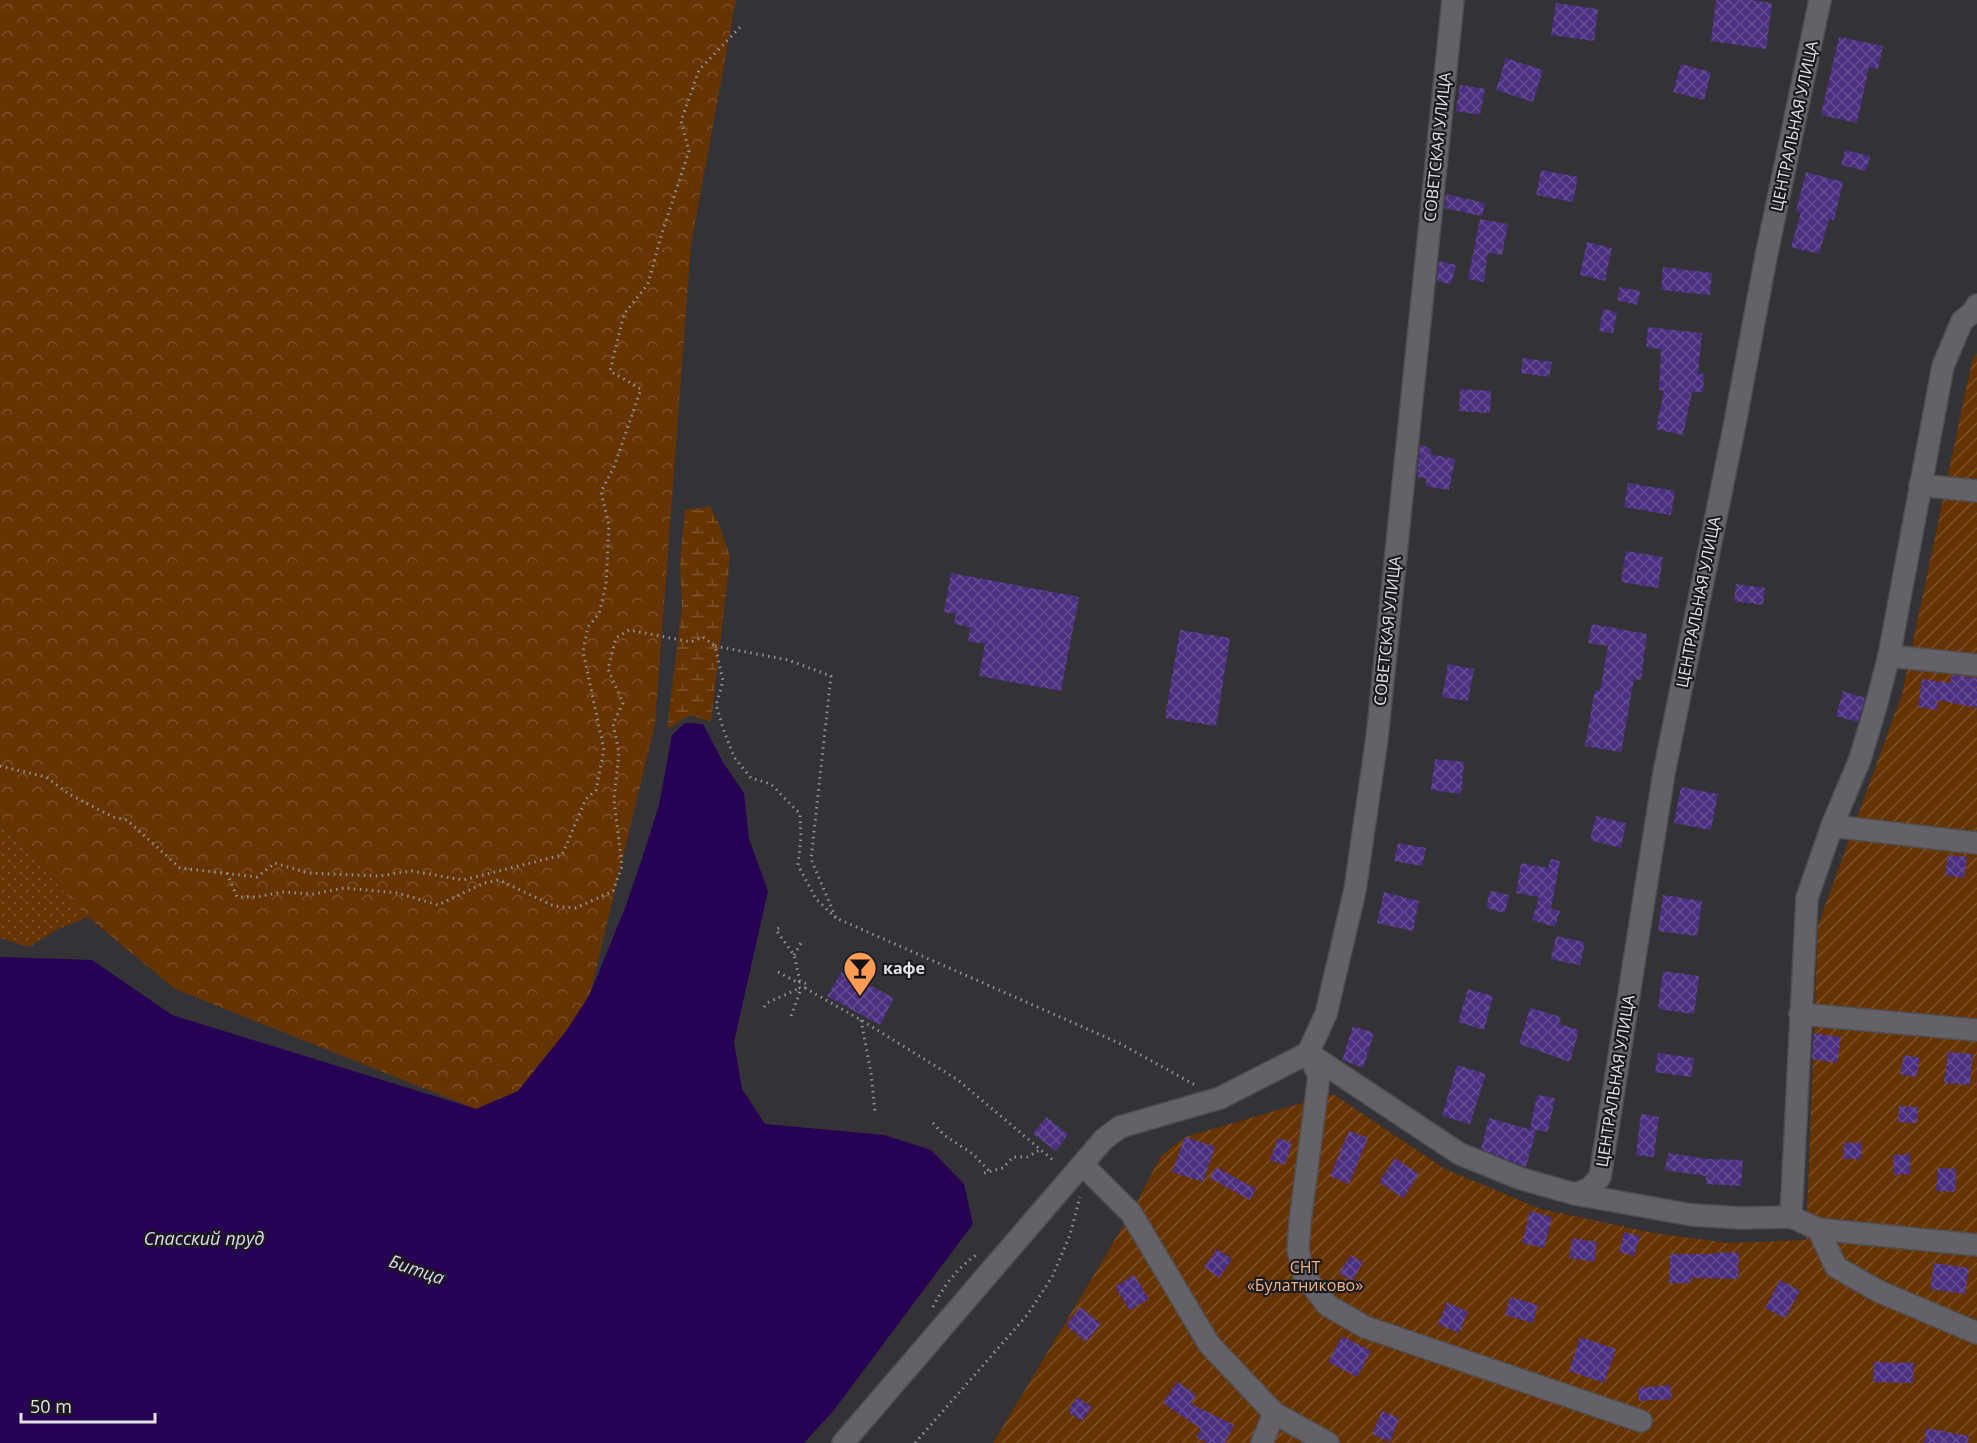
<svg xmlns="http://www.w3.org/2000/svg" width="1977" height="1443" font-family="'Open Sans',sans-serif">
<defs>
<pattern id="grass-dots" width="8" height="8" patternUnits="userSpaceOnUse" patternTransform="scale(1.5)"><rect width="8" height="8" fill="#663303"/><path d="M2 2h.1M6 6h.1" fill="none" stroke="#7c5028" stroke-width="1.8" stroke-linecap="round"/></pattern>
<pattern id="forest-crowns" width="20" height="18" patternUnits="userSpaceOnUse" patternTransform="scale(1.5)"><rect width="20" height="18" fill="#663303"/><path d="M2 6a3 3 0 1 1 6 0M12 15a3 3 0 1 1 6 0" fill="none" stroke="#7c5028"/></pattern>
<pattern id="wetland-marsh" width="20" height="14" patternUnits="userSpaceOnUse" patternTransform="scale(1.5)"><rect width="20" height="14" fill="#663303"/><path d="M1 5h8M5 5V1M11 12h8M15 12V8" fill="none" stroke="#7c5028"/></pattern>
<pattern id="garden-furrows" width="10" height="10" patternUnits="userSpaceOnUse" patternTransform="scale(1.5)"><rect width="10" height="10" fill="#663303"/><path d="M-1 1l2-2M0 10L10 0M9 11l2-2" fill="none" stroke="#7c5028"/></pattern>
<pattern id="building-cross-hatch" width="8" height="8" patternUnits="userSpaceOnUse" patternTransform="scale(1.5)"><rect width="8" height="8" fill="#4b2f80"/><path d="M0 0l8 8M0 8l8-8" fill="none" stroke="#654d92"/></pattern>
</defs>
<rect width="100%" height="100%" fill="#333237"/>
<polygon fill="url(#grass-dots)" points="0,824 88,917 58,929 29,947 0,938"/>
<polygon fill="url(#forest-crowns)" points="0,0 736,0 691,245 655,724 590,994 567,1030 518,1091 476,1109 175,989 88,917 0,824"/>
<polygon fill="url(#wetland-marsh)" points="710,506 719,524 730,557 711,722 690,715 667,729 682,607 680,563 685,510"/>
<polygon fill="url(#garden-furrows)" points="1977,352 1977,1443 993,1443 1131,1213 1161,1156 1185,1137 1333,1094 1445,1169 1541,1209 1654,1233 1728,1243 1806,1240 1818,925 1902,694 1972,361"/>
<polygon fill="#270154" points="685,723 703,724 724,764 744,793 749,839 768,891 734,1042 742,1089 765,1124 884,1135 931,1150 964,1184 973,1224 834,1410 804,1443 0,1443 0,957 92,960 172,1015 476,1109 518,1091 567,1030 590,994 625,908 642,859 659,805 672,735"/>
<g fill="url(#building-cross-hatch)">
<polygon points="1716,0 1750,0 1772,3 1766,49 1711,41"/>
<polygon points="1556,3 1598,9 1594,41 1551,35"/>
<polygon points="1839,37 1883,46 1878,69 1869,67 1857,123 1821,115"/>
<polygon points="1506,58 1543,70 1533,102 1496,90"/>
<polygon points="1681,64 1711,72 1704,100 1673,92"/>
<polygon points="1460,85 1485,89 1480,115 1456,111"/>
<polygon points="1845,150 1870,156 1866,171 1841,165"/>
<polygon points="1541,170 1578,177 1573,202 1536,195"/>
<polygon points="1806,172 1843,182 1834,220 1829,219 1819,254 1791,247 1801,212 1796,211"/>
<polygon points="1446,194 1485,203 1482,216 1444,208"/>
<polygon points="1480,219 1508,224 1502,255 1488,253 1484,282 1468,279"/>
<polygon points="1587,242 1612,248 1605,281 1580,275"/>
<polygon points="1439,261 1456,265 1451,284 1437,281"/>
<polygon points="1663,267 1712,273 1710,295 1661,290"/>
<polygon points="1620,287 1640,291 1637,305 1617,300"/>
<polygon points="1603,309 1617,312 1613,333 1599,331"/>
<polygon points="1648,327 1702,333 1698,374 1704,374 1703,392 1692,392 1683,435 1656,429 1664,391 1659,390 1661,349 1646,347"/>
<polygon points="1523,358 1552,362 1549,377 1521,373"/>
<polygon points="1460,389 1491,391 1490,413 1459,411"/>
<polygon points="1420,445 1431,448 1430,454 1455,459 1449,490 1425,486 1427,479 1417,477"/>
<polygon points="1628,483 1675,491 1671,515 1624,507"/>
<polygon points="1626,551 1663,557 1658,588 1621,582"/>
<polygon points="951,573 1079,597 1061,691 979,676 985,644 968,641 970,627 954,624 956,614 944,612"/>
<polygon points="1736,584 1765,588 1763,605 1734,601"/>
<polygon points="1592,624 1647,634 1641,680 1634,679 1621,752 1585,746 1595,690 1600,691 1608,646 1588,643"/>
<polygon points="1180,630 1230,638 1216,726 1165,718"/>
<polygon points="1448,664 1474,669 1468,701 1442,697"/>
<polygon points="1952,675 1977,678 1977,708 1938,700 1937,710 1918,707 1922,679 1950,683"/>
<polygon points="1843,691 1865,698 1858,722 1836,716"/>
<polygon points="1435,759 1464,762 1461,794 1431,790"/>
<polygon points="1681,787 1718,794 1711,830 1674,823"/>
<polygon points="1596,816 1626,823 1621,848 1590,840"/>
<polygon points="1398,843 1426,848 1422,866 1394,861"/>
<polygon points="1948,855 1967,857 1964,878 1945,875"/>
<polygon points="1551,859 1560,861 1551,909 1560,911 1555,927 1532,920 1539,897 1516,893 1521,863 1548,868"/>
<polygon points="1490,891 1509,895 1505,913 1486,908"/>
<polygon points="1384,892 1419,901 1413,931 1377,923"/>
<polygon points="1663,895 1702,901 1697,936 1658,931"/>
<polygon points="1556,936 1585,942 1580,965 1551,959"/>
<polygon points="842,971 894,998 880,1025 827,996"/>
<polygon points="1663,971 1699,976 1694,1014 1658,1009"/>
<polygon points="1468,989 1493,996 1484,1030 1458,1022"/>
<polygon points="1530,1008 1561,1017 1559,1024 1579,1030 1570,1062 1519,1044"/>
<polygon points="1353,1026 1374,1033 1363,1068 1342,1060"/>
<polygon points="1814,1033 1841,1037 1837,1063 1812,1059"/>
<polygon points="1948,1052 1973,1054 1970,1085 1944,1083"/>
<polygon points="1658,1053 1694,1058 1691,1077 1655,1072"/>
<polygon points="1904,1055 1920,1058 1916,1077 1900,1074"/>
<polygon points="1457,1065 1486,1074 1470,1124 1442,1116"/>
<polygon points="1537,1095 1555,1098 1548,1132 1530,1129"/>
<polygon points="1899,1106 1918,1107 1917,1123 1898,1122"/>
<polygon points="1641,1114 1659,1117 1654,1157 1636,1155"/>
<polygon points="1046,1117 1068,1134 1056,1151 1033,1134"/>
<polygon points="1489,1118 1536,1131 1526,1167 1481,1149"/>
<polygon points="1349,1131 1368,1138 1349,1184 1330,1176"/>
<polygon points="1185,1137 1215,1147 1203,1182 1172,1172"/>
<polygon points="1278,1138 1292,1143 1285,1165 1270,1160"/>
<polygon points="1844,1143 1862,1143 1861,1159 1843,1159"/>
<polygon points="1668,1153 1708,1159 1743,1160 1741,1186 1706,1184 1706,1176 1665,1170"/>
<polygon points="1910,1154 1910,1174 1894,1175 1893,1155"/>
<polygon points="1395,1158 1419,1174 1403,1198 1379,1182"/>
<polygon points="1216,1167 1256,1189 1250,1200 1210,1178"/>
<polygon points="1938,1168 1956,1169 1955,1192 1936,1191"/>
<polygon points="1530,1211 1552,1217 1544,1248 1522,1243"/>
<polygon points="1624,1232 1640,1236 1634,1256 1619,1252"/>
<polygon points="1572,1238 1597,1242 1594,1262 1569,1258"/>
<polygon points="1217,1249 1232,1259 1219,1278 1204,1267"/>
<polygon points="1716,1252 1739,1253 1738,1279 1691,1278 1691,1283 1669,1283 1670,1254 1716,1254"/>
<polygon points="1351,1255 1363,1263 1352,1281 1339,1273"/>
<polygon points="1934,1263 1969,1268 1965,1294 1930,1289"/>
<polygon points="1134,1275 1149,1299 1130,1310 1115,1287"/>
<polygon points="1780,1280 1800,1291 1785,1318 1765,1308"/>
<polygon points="1510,1297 1538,1305 1533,1323 1505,1315"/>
<polygon points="1447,1302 1468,1312 1459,1333 1438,1324"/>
<polygon points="1080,1307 1101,1324 1086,1342 1066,1325"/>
<polygon points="1342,1336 1371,1351 1357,1377 1328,1362"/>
<polygon points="1580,1337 1616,1349 1604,1383 1569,1371"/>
<polygon points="1874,1362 1914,1363 1913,1383 1873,1382"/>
<polygon points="1177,1382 1196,1395 1191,1404 1234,1425 1225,1443 1208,1443 1196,1437 1201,1429 1163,1403"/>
<polygon points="1670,1385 1672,1399 1639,1401 1638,1388"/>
<polygon points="1077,1397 1092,1407 1082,1421 1068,1412"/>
<polygon points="1382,1411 1399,1418 1390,1442 1372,1434"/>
<polygon points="1926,1428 1969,1436 1968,1443 1924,1443"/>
</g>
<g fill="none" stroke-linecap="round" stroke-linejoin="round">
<defs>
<g id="minor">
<polyline points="1920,485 1977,491"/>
<polyline points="1889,656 1977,665"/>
<polyline points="1832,826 1977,843"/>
<polyline points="1800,1014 1977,1030"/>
<polyline points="1308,1053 1460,1154 1522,1179 1575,1194 1692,1215 1742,1218 1791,1217 1818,1229 1977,1245"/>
<polyline points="1308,1053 1319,1076 1300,1222 1298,1249 1304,1275 1327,1305 1365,1327 1641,1421"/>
<polyline points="1083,1165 1131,1213 1209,1344 1274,1413 1328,1443"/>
<polyline points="1575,1194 1589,1189 1600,1177 1664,773 1735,423 1766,257 1820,0"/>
<polyline points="1791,1217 1807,898 1832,826 1860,759 1876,706 1889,656 1943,366 1962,321 1972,313 1977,305"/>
<polyline points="1818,1229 1836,1267 1878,1291 1977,1333"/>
<polyline points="843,1443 1104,1139 1120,1127 1220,1098 1308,1053 1326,1014 1355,890 1377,738 1453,0"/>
<polyline points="1262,1443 1274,1413"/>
</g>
</defs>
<use href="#minor" stroke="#4f4e53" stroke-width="24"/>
<g stroke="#929196" stroke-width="3" stroke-dasharray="1.5 4.5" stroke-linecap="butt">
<polyline points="715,646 788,660 831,676 811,859 836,918 1119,1043 1197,1086"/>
<polyline points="0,766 46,777 69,794 113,817 127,820 180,868 257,877 275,863 308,873 379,876 412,871 463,880 562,855 586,799 596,790 604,750 583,651 588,627 599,614 606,584 609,525 601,492 614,467 641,389 610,371 624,314 648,284 661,236 689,151 681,121 699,70 741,26"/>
<polyline points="227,873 237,897 257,897 282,892 313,894 344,888 398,893 438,905 484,883 499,880 554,906 576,908 613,891 622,866 614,800 619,752 613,724 623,703 608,669 616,638 629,630 691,642 703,637 715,646 723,681 716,705 724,731 734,757 751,778 771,784 800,814 801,837 798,865 816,899 836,918"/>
<polyline points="779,928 776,930 794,955 800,981 807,984 805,988 800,988 798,984 800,981"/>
<polyline points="794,955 801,943"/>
<polyline points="778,972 799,983"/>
<polyline points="805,988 861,1020 958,1080 1054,1161"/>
<polyline points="764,1007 767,1003 800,988"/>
<polyline points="791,1016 801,989"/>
<polyline points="861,1020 871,1073 875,1112"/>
<polyline points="933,1123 944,1135 973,1154 989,1171"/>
<polyline points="984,1173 1003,1168 1013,1157 1027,1157 1040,1150"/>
<path d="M933 1307C944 1285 958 1267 979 1253"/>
<polyline points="915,1443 1028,1314 1052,1277 1070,1235 1080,1197"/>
</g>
<use href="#minor" stroke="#646268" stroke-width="21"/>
</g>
<defs>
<symbol id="bar-pin" viewBox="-11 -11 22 30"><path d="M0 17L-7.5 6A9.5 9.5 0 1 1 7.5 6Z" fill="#fd9d55" stroke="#1b1a1d"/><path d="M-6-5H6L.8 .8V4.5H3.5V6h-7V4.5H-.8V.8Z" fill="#111"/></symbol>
</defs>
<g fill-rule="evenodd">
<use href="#bar-pin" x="841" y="949" width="38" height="52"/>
</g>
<g text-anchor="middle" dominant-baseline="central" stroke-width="4.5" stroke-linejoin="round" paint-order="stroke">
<g font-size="16" fill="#e4e3e7" stroke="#1b1a1d">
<text transform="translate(1794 126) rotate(-78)">ЦЕНТРАЛЬНАЯ УЛИЦА</text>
<text transform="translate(1437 147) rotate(-84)">СОВЕТСКАЯ УЛИЦА</text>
<text transform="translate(1698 602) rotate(-79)">ЦЕНТРАЛЬНАЯ УЛИЦА</text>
<text transform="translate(1387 631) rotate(-84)">СОВЕТСКАЯ УЛИЦА</text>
<text transform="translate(1615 1081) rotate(-81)">ЦЕНТРАЛЬНАЯ УЛИЦА</text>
</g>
<g font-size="16" font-weight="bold" fill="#e4e3e7" stroke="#1b1a1d" text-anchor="start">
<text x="883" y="968">кафе</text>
</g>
<g font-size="16" fill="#f3b386" stroke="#1b1a1d">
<text x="1305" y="1267">СНТ<tspan x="1305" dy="18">«Булатниково»</tspan></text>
</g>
<g font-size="18" font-style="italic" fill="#ddd8f0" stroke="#1b1a1d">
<text x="204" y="1238">Спасский пруд</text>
<text transform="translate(417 1269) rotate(19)">Битца</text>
</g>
</g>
<path d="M21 1413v9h134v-9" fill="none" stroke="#e4e3e7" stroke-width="3"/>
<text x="30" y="1413" font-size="18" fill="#e4e3e7" stroke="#1b1a1d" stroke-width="4.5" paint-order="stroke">50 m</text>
</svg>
